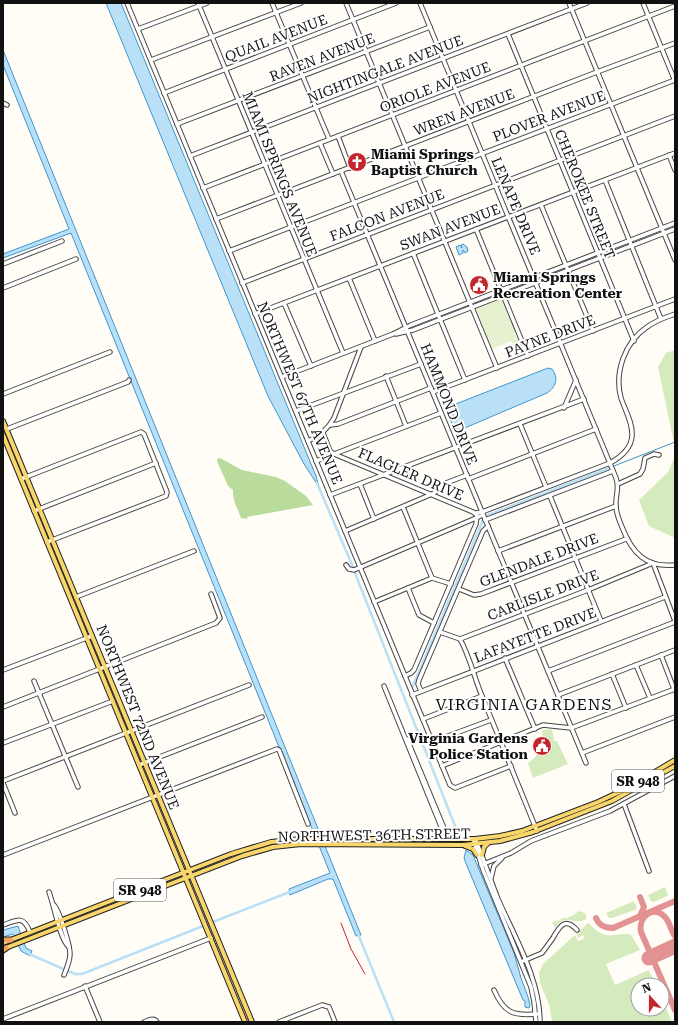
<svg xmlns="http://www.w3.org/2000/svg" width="678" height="1025" font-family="'Roboto Serif',serif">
<rect width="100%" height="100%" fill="#fffdf5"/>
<g fill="#d5ebbd">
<polygon points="518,339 525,354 518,356 517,355 512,341"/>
<polygon points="675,350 675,448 658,367 666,353"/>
<polygon points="675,457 675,536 673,537 649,526 639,500 668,472"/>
<path d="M552 729 554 741H557L568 764 533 778 528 763C537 756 538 756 536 745L543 742 542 730Z"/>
<polygon points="665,887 668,894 667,896 654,902 651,901 648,895"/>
<polygon points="634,901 637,907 635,910 612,918 609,918 606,913"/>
<path d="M578 911 582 912 586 914V919C572 927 566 911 555 928L552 922 558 921 563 918H567L574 915Z"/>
<path d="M588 923C593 926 596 932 603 934 612 938 622 932 631 935L640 950 606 964 615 985 649 970 656 985H638V1009H662V999L672 1022H552L549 1004 540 983 539 973 543 964 575 935 578 941 584 939 583 935 578 938 577 934Z"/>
</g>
<path fill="#b9dc9c" d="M220 458 242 470 276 477 285 481 306 496 313 505 247 517 248 519 241 518C238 509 232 500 233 490L228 486 217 461V459Z"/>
<polygon fill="#e6f2cf" points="502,299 516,332 514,333 517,339 492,349 476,309"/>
<g fill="#b9e0f7" stroke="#3f96cf">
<polygon points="106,3 121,3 316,476 319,487 304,464 268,396"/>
<polygon points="3,50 361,935 356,936 333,879 328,879 290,895 289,889 330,873 71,233 3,258 3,254 69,229 3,65"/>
<polygon points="463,244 467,247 468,251 465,253 463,250 463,253 459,255 456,247 460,245 462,248 461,245"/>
<path d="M548 368 552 369C559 378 556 387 547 393L460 430 456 429C450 423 446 411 453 405Z"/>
<polygon points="466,850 473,855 514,953 521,978 528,997 530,1005 529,1008 525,1007 525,1001 523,1000 467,866 464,858"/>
<polygon points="18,926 26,948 32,951 30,956 21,951 13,934 3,937 3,930"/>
</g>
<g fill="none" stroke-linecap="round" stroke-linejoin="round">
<polyline stroke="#3f96cf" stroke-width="1" points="614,466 675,442"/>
<g stroke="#b9e0f7" stroke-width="2.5">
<polyline points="317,483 353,567"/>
<polyline points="486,516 609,468"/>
<polyline points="355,573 459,836"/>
<polyline points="412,688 483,520"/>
<polyline points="213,922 292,891"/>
<polyline points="358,934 394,1022"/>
<polyline points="29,954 75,974 82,974 203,926"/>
</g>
<g stroke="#e29292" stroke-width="6">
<polyline points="640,916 644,907 640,897"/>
<path d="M596 918C599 926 605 928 613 928L675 901"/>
<path d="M675 936C670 930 670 921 664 916 652 905 638 918 641 932L675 1010"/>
</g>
<polyline stroke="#e29292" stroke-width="15" points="649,958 675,946"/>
<defs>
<g id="minor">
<polyline points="127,3 450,785 455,788 511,766"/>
<polyline points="198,3 343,353"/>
<polyline points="272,3 329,139"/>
<polyline points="346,3 497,368"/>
<path d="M420 3 616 478C620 488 615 496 616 506 616 513 619 520 622 527 632 553 646 568 675 565"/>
<polyline points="569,3 675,260"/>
<polyline points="643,3 675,81"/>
<polyline points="138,29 207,3"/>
<polyline points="508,34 634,341"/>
<polyline points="151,60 301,3"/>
<polyline points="164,93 396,3"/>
<polyline points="3,103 7,105"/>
<polyline points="177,124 430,27"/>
<polyline points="338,136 350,168"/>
<polyline points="320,143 333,174"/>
<polyline points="669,155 675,170"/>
<polyline points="190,156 587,3"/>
<polyline points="341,171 586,763"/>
<polyline points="605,180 661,319"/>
<polyline points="203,188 675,6"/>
<polyline points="541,205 593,331"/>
<polyline points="216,219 597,72 675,43"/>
<polyline points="476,229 528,356"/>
<polyline points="229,251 418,178 675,80"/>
<polyline points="413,253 465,380"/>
<polyline points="3,264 62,241"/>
<polyline points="349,278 375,341"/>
<polyline points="242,283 675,116"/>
<polyline points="3,288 76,259"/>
<polyline points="284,303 311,366"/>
<polyline points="255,314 675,153"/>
<polyline points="396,334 413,330 675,229"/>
<polyline points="386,376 406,426"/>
<polyline points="282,377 393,334 411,325 675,223"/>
<polyline points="433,392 675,299"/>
<polyline points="3,394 110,352"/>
<polyline points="564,408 576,380"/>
<polyline points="296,411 421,364"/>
<polyline points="520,424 546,487"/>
<polyline points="330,425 338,424 431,388"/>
<polyline points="7,429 128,382 129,380"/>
<polyline points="323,433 330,451 334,454 473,512 477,515 476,524 414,670 411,673 405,676"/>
<path d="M308 441C320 436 328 429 334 418L361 347"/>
<polyline points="316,461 441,413"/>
<polyline points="21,479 141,432 144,434 167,492 166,496 47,542"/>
<polyline points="468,479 596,429"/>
<polyline points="360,484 374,519"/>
<polyline points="618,484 640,474 643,469 645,458 654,454 659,455"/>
<polyline points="330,495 584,399"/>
<polyline points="550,496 601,621"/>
<polyline points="403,507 432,578 451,584"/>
<polyline points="34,511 156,463"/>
<path d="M476 513 482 512 610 463C621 457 631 449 632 436 633 423 625 410 621 398 614 372 625 342 647 327 655 321 666 317 675 314"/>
<polyline points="485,520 613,471"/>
<polyline points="345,531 425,497 434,493 446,483 467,475"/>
<polyline points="498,551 616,506"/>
<polyline points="346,565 349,569 354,570 483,515"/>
<polyline points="408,588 419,615 434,623"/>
<polyline points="459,589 474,595 481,594 626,539"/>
<polyline points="76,597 194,551"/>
<polyline points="374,602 432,578"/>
<polyline points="440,632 460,639 588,590 653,563 675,621"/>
<path d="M460 639C470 657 474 677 482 696L537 831"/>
<polyline points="661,655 674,689"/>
<polyline points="505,658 535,729"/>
<polyline points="636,665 650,698"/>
<polyline points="3,670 92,636"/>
<polyline points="548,671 675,622"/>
<polyline points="612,674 626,708"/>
<polyline points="34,681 78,787"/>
<polyline points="384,686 442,829 442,834 439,839"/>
<polyline points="421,691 418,684 419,680 483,531 488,526"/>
<polyline points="412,695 665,597"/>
<polyline points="558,695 675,650"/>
<polyline points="3,707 216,623 220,618 211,594"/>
<polyline points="423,719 482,696"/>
<polyline points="407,739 446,833 450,839"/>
<polyline points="432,742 491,720"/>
<polyline points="3,743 113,701"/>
<polyline points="582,753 675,717"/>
<polyline points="139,765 262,717"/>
<polyline points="442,766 543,725 571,728 675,689"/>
<polyline points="3,781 249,685"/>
<polyline points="3,783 15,813"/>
<polyline points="624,804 649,871"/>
<path d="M475 839C484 859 490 879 498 899 515 938 540 979 540 1022"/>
<polyline points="474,842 483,870 531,987 534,1002 536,1022"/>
<polyline points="3,855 277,749 279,750 308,824"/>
<polyline points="481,865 511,853 531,841 610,811 675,776"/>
<polyline points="491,878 494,866 502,858"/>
<path d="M49 892C54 905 60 940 69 947"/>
<path d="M54 905C60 912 70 945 70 954 70 961 67 968 64 975"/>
<path d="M3 925C18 920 23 915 30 932"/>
<path d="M554 936C561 924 566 918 577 930"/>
<polyline points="523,961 542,953 553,938"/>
<polyline points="85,986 100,1022"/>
<path d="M494 990C504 1013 513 1016 537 1014"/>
<polyline points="3,1019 211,938"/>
<path d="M144 1022C149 1020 154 1017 157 1022"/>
<polyline points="279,1022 322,1005 329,1007 335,1022"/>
</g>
<g id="major">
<polyline points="3,421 252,1022"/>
<polyline points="3,435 245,1022"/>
<polyline points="465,846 473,849 477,855"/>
<polyline points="482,855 484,847 488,843"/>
<polyline points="3,943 231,854 271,842 301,839 475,839 500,836 522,831 598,802 628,788 675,760"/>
<polyline points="3,949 242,856 273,847 301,844 463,845 500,841 533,832 612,801 675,766"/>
</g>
<g id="highway">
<polyline points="3,940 11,940"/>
<polyline points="3,950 6,948"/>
</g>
</defs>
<use href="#minor" stroke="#444" stroke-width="5.5"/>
<use href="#major" stroke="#222" stroke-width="6"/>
<use href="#highway" stroke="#222" stroke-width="7"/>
<use href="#minor" stroke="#fff" stroke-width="3.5"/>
<use href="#major" stroke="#f9d66b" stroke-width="4"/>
<use href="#highway" stroke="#f5a25d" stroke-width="5"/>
<polyline stroke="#c4262e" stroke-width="1" points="341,923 351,949 365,974"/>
</g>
<defs>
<symbol id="church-disc" viewBox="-11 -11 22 22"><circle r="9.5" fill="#c4262e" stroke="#fff"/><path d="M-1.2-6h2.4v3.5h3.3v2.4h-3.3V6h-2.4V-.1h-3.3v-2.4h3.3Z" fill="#fff"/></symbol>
<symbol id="civic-disc" viewBox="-11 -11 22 22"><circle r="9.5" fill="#c4262e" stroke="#fff"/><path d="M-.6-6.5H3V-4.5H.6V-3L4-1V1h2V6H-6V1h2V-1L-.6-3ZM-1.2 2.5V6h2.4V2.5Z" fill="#fff"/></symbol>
</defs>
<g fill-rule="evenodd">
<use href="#church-disc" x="346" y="151" width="22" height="22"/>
<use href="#civic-disc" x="468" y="274" width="22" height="22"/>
<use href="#civic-disc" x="531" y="735" width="22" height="22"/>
</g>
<g text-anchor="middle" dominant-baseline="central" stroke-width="4" stroke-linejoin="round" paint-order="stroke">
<g fill="#fff" stroke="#585858" stroke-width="1">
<rect x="612" y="770" width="52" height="22" rx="3"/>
<rect x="114" y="879" width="52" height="22" rx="3"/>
</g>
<g font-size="13" font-weight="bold" fill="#111">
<text x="638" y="781">SR 948</text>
<text x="140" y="890">SR 948</text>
</g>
<g font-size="14" fill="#111" stroke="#fff">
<text transform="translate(276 38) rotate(-21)">QUAIL AVENUE</text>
<text transform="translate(322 57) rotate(-21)">RAVEN AVENUE</text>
<text transform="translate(385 69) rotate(-21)">NIGHTINGALE AVENUE</text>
<text transform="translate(435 87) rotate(-21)">ORIOLE AVENUE</text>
<text transform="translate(464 112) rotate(-21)">WREN AVENUE</text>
<text transform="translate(549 116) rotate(-21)">PLOVER AVENUE</text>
<text transform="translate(280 174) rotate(68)">MIAMI SPRINGS AVENUE</text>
<text transform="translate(585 194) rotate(68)">CHEROKEE STREET</text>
<text transform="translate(516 206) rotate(67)">LENAPE DRIVE</text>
<text transform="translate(387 215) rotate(-21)">FALCON AVENUE</text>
<text transform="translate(450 227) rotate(-21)">SWAN AVENUE</text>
<text transform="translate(550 336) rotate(-21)">PAYNE DRIVE</text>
<text transform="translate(300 393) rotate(67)">NORTHWEST 67TH AVENUE</text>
<text transform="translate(449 404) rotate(68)">HAMMOND DRIVE</text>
<text transform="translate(411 474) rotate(23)">FLAGLER DRIVE</text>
<text transform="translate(539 560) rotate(-21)">GLENDALE DRIVE</text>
<text transform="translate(543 595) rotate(-21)">CARLISLE DRIVE</text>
<text transform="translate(535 635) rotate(-21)">LAFAYETTE DRIVE</text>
<text transform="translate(138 717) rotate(68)">NORTHWEST 72ND AVENUE</text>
<text transform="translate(374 835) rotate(-1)">NORTHWEST 36TH STREET</text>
</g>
<g font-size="14" font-weight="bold" fill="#111" stroke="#fff" text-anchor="start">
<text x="371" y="154">Miami Springs<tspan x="371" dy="16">Baptist Church</tspan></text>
<text x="493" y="277">Miami Springs<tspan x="493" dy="16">Recreation Center</tspan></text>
<text x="528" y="738" text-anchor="end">Virginia Gardens<tspan x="528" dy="16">Police Station</tspan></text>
</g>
<g font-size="16" letter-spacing="1" fill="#111" stroke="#fff">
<text x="524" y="704">VIRGINIA GARDENS</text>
</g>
</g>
<rect width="678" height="1025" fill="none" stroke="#111111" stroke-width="8"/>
<g transform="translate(650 997) rotate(339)"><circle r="19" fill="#ffffff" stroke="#a0a0a0"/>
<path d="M0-3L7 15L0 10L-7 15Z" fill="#c4262e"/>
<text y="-6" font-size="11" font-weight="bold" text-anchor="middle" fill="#111111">N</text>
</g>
</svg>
